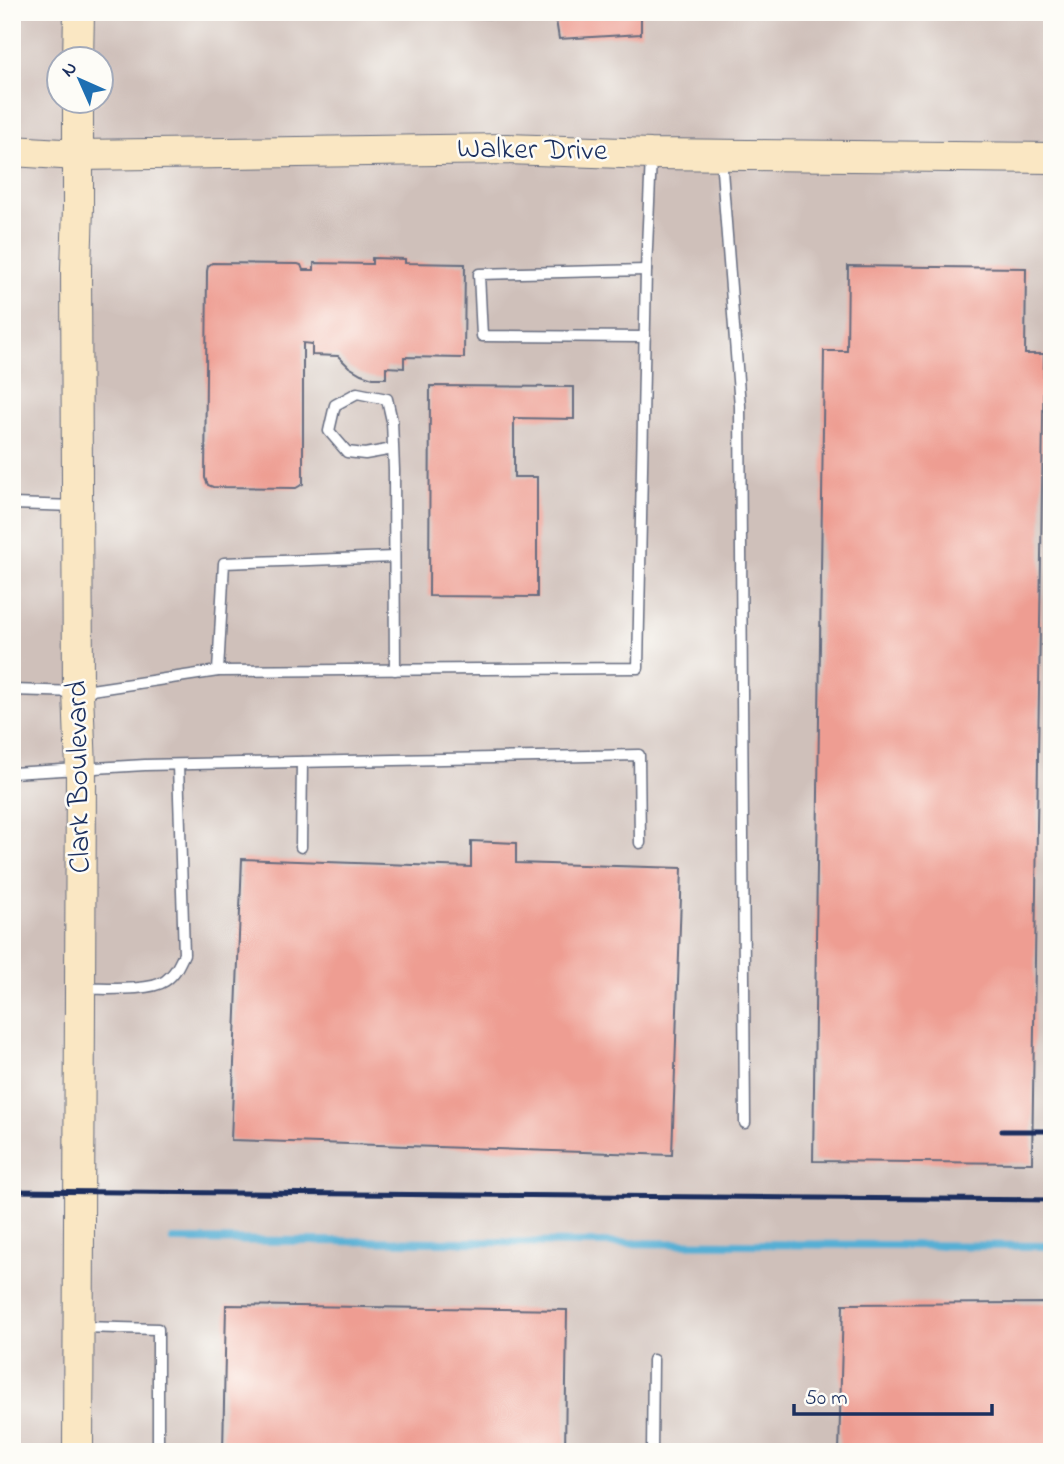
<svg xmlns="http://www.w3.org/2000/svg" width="1064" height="1464" font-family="'Indie Flower',sans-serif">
<rect width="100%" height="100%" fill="#fdfcf7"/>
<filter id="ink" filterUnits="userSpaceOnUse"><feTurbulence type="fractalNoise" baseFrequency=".0143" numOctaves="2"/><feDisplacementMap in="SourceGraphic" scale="14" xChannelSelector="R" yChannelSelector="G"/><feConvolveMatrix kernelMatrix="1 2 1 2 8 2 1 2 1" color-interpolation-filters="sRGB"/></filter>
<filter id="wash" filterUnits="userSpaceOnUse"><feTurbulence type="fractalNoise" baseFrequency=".00686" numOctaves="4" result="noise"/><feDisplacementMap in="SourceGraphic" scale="28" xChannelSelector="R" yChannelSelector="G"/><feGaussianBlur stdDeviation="1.57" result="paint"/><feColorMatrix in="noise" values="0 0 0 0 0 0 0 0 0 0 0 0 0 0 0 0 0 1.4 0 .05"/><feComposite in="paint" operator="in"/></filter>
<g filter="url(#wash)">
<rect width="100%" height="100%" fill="#f0ddbd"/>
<path fill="#cfc0ba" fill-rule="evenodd" d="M12 12H1052V1452H12ZM60 60H102V102H60Z"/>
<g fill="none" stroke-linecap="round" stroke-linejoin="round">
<polyline stroke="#56afd4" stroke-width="8" points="173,1240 1052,1246"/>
</g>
<g id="blocks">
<g fill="#ee9d92">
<polygon points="358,12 641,12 641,34 559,39 556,20 358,15"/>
<polygon points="372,258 405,259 405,263 465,264 464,358 404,357 404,368 386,367 386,378 373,378 361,374 349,367 338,356 312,355 312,344 303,343 303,484 296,488 213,487 208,485 205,478 207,271 208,266 212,263 298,264 301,265 303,270 314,270 314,263 372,264"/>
<polygon points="848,266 1026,268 1025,354 1044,354 1032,1163 813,1161 824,351 847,351"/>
<polygon points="430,386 574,387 574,419 514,418 514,477 537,477 537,597 429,596"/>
<polygon points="471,841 516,843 516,863 682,868 672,1155 231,1140 242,859 471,867"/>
<polygon points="1052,1303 1052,1452 839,1452 843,1304"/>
<polygon points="226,1305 567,1310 565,1452 223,1452"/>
</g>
</g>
</g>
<g filter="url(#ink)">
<use href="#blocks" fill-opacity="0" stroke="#666c7f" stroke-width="2"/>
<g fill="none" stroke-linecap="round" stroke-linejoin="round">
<defs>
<g id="lane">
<polyline points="721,157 740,406 745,1123"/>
<polyline points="645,337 482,336 479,274 646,270"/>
<polyline points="393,449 365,454 347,452 329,431 335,405 357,393 387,399 392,421 394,470 395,670"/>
<polyline points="12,504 75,506"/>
<polyline points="218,671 224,563 394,557"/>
<polyline points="12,690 78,692 218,671 638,668 646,270 651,157"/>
<polyline points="12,773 145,765 639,755 640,843"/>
<polyline points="301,847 302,762"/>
<path d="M81 989C101 988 149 992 165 981 175 974 179 965 184 954L178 765"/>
<polyline points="80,1327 158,1329 158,1452"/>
<polyline points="652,1452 653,1360"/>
</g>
<g id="secondary">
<polyline points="78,60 79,12"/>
<polyline points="78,102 78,207 76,269 78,692 81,769 78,1452"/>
<polyline points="12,151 78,155 507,149 651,154 1052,158"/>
</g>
</defs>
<use href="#lane" stroke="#666c7f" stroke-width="13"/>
<use href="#secondary" stroke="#666c7f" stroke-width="32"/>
<use href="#lane" stroke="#fff" stroke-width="10"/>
<use href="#secondary" stroke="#fae7c3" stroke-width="30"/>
<g stroke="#1b2f5e" stroke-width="5">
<polyline points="1002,1131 1052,1131"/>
<polyline points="12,1191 1052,1200"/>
</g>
</g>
</g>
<g text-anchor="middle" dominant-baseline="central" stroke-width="5" stroke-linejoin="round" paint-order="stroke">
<g font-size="30" fill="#1b2f5e" stroke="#fdfcf7">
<text transform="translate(532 151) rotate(1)">Walker Drive</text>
<text transform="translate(80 777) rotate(-91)">Clark Boulevard</text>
</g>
</g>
<rect width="1064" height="1464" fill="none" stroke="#fdfcf7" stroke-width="42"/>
<g transform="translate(80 80) rotate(315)"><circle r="33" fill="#fdfcf7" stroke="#a3aaba" stroke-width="2"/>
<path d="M0-5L12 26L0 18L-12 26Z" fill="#1f6fb2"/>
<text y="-10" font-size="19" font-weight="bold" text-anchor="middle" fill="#1b2f5e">N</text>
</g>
<path d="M794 1404v10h198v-10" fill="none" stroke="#1b2f5e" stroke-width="3.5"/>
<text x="805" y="1404" font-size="21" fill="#1b2f5e" stroke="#fdfcf7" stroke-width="5" paint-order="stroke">50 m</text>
</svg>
